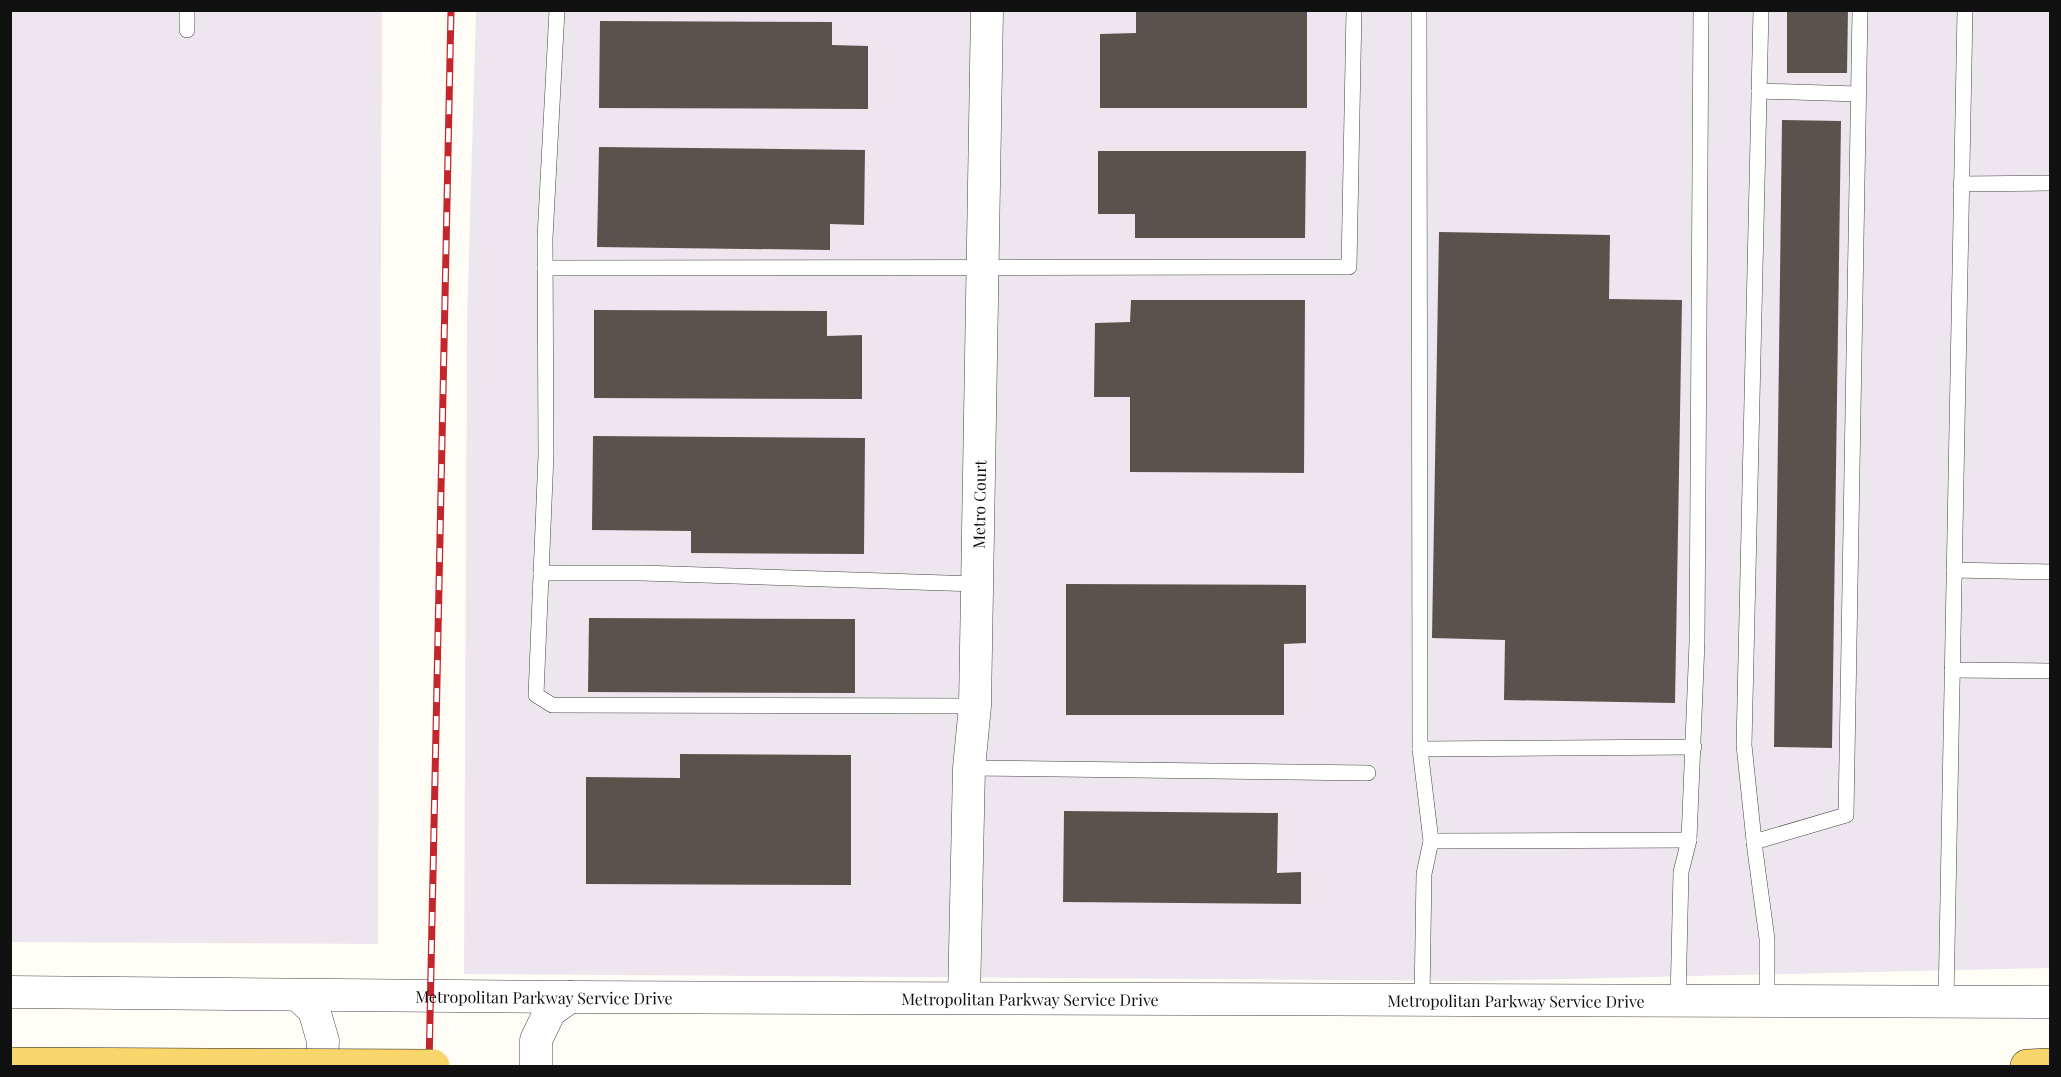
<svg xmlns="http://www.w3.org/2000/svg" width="2061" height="1077" font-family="'Playfair Display',serif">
<rect width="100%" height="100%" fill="#fffdf5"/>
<g fill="#eee6ef">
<polygon points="11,11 382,11 378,944 11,942"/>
<polygon points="476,11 2050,11 2050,968 1476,981 464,974 467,324"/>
</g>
<g fill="#5a524d">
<polygon points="1136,10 1307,10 1307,108 1100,108 1100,34 1136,33"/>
<polygon points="1787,10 1848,10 1847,73 1787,73"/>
<polygon points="600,21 832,22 832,45 868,46 868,109 599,108"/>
<polygon points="1782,120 1841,121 1832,748 1774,747"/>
<polygon points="599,147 865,150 864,225 830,224 830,250 597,247"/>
<polygon points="1098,151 1306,151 1305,238 1135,238 1135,214 1098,214"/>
<polygon points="1439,232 1610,235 1609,299 1682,300 1675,703 1504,700 1505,640 1432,638"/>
<polygon points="1131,300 1305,300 1304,473 1130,472 1130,397 1094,397 1095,323 1130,322"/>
<polygon points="594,310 827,311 827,336 862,335 862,399 594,398"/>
<polygon points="593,436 865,438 864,554 691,553 691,531 592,530"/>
<polygon points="1066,584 1306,585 1306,643 1284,644 1284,715 1066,715"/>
<polygon points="589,618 855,619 855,693 588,692"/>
<polygon points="680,754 851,755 851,885 586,884 586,777 680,778"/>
<polygon points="1064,811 1278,813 1277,873 1301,872 1301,904 1063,902"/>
</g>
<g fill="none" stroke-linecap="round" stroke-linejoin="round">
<defs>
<g id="lane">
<polyline points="557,10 545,238 546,455 536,695 552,705 975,706"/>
<polyline points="1419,10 1420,749 1431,841 1424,874 1422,999"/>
<polyline points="1761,10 1744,745 1755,850 1767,939 1767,1001"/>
<polyline points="187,30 187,10"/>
<polyline points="1759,91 1858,94"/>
<polyline points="1961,184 2050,183"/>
<polyline points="545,268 1349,267 1354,10"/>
<polyline points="1954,570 2050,572"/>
<polyline points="541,573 642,573 977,584"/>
<polyline points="1952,670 2050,671"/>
<polyline points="1420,749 1694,747"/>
<polyline points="969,768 1368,773"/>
<polyline points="1431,841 1689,840"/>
<polyline points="1754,842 1846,815 1860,10"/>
<polyline points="1678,1001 1681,872 1689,840 1697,642 1701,10"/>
<polyline points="1946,1001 1965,10"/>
</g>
<g id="street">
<path id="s1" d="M10 992 570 997 2050 1002"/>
<polyline points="298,995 314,1010 323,1041 322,1066"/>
<path id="s2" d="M964 998 969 768 975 706 987 10"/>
<polyline points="536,1066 536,1040 550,1011 570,997"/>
</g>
<polyline id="primary" points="2027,1066 2050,1065"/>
</defs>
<use href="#lane" stroke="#444" stroke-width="16"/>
<use href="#street" stroke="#444" stroke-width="33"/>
<use href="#primary" stroke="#222" stroke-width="34"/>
<use href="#lane" stroke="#fff" stroke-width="15"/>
<use href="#street" stroke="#fff" stroke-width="32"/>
<use href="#primary" stroke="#f9d66b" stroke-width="33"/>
<defs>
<polyline id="rail" points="429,1066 451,10"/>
</defs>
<use href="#rail" stroke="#c4262e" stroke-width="7"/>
<use href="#rail" stroke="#fff" stroke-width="4.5" stroke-dasharray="14" stroke-linecap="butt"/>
<defs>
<polyline id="primary-bridge" points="10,1064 433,1066"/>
</defs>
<use href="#primary-bridge" stroke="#222" stroke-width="34" stroke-linecap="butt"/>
<use href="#primary-bridge" stroke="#f9d66b" stroke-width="33"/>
</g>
<g text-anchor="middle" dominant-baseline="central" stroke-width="6" stroke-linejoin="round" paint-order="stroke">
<g font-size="16" fill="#111" stroke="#fff">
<text stroke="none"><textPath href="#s2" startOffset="494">Metro Court</textPath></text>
<text stroke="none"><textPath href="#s1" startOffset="534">Metropolitan Parkway Service Drive</textPath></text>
<text stroke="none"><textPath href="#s1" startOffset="1020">Metropolitan Parkway Service Drive</textPath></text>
<text stroke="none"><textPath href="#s1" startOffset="1506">Metropolitan Parkway Service Drive</textPath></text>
</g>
</g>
<rect width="2061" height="1077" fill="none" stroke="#111111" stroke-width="24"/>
</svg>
